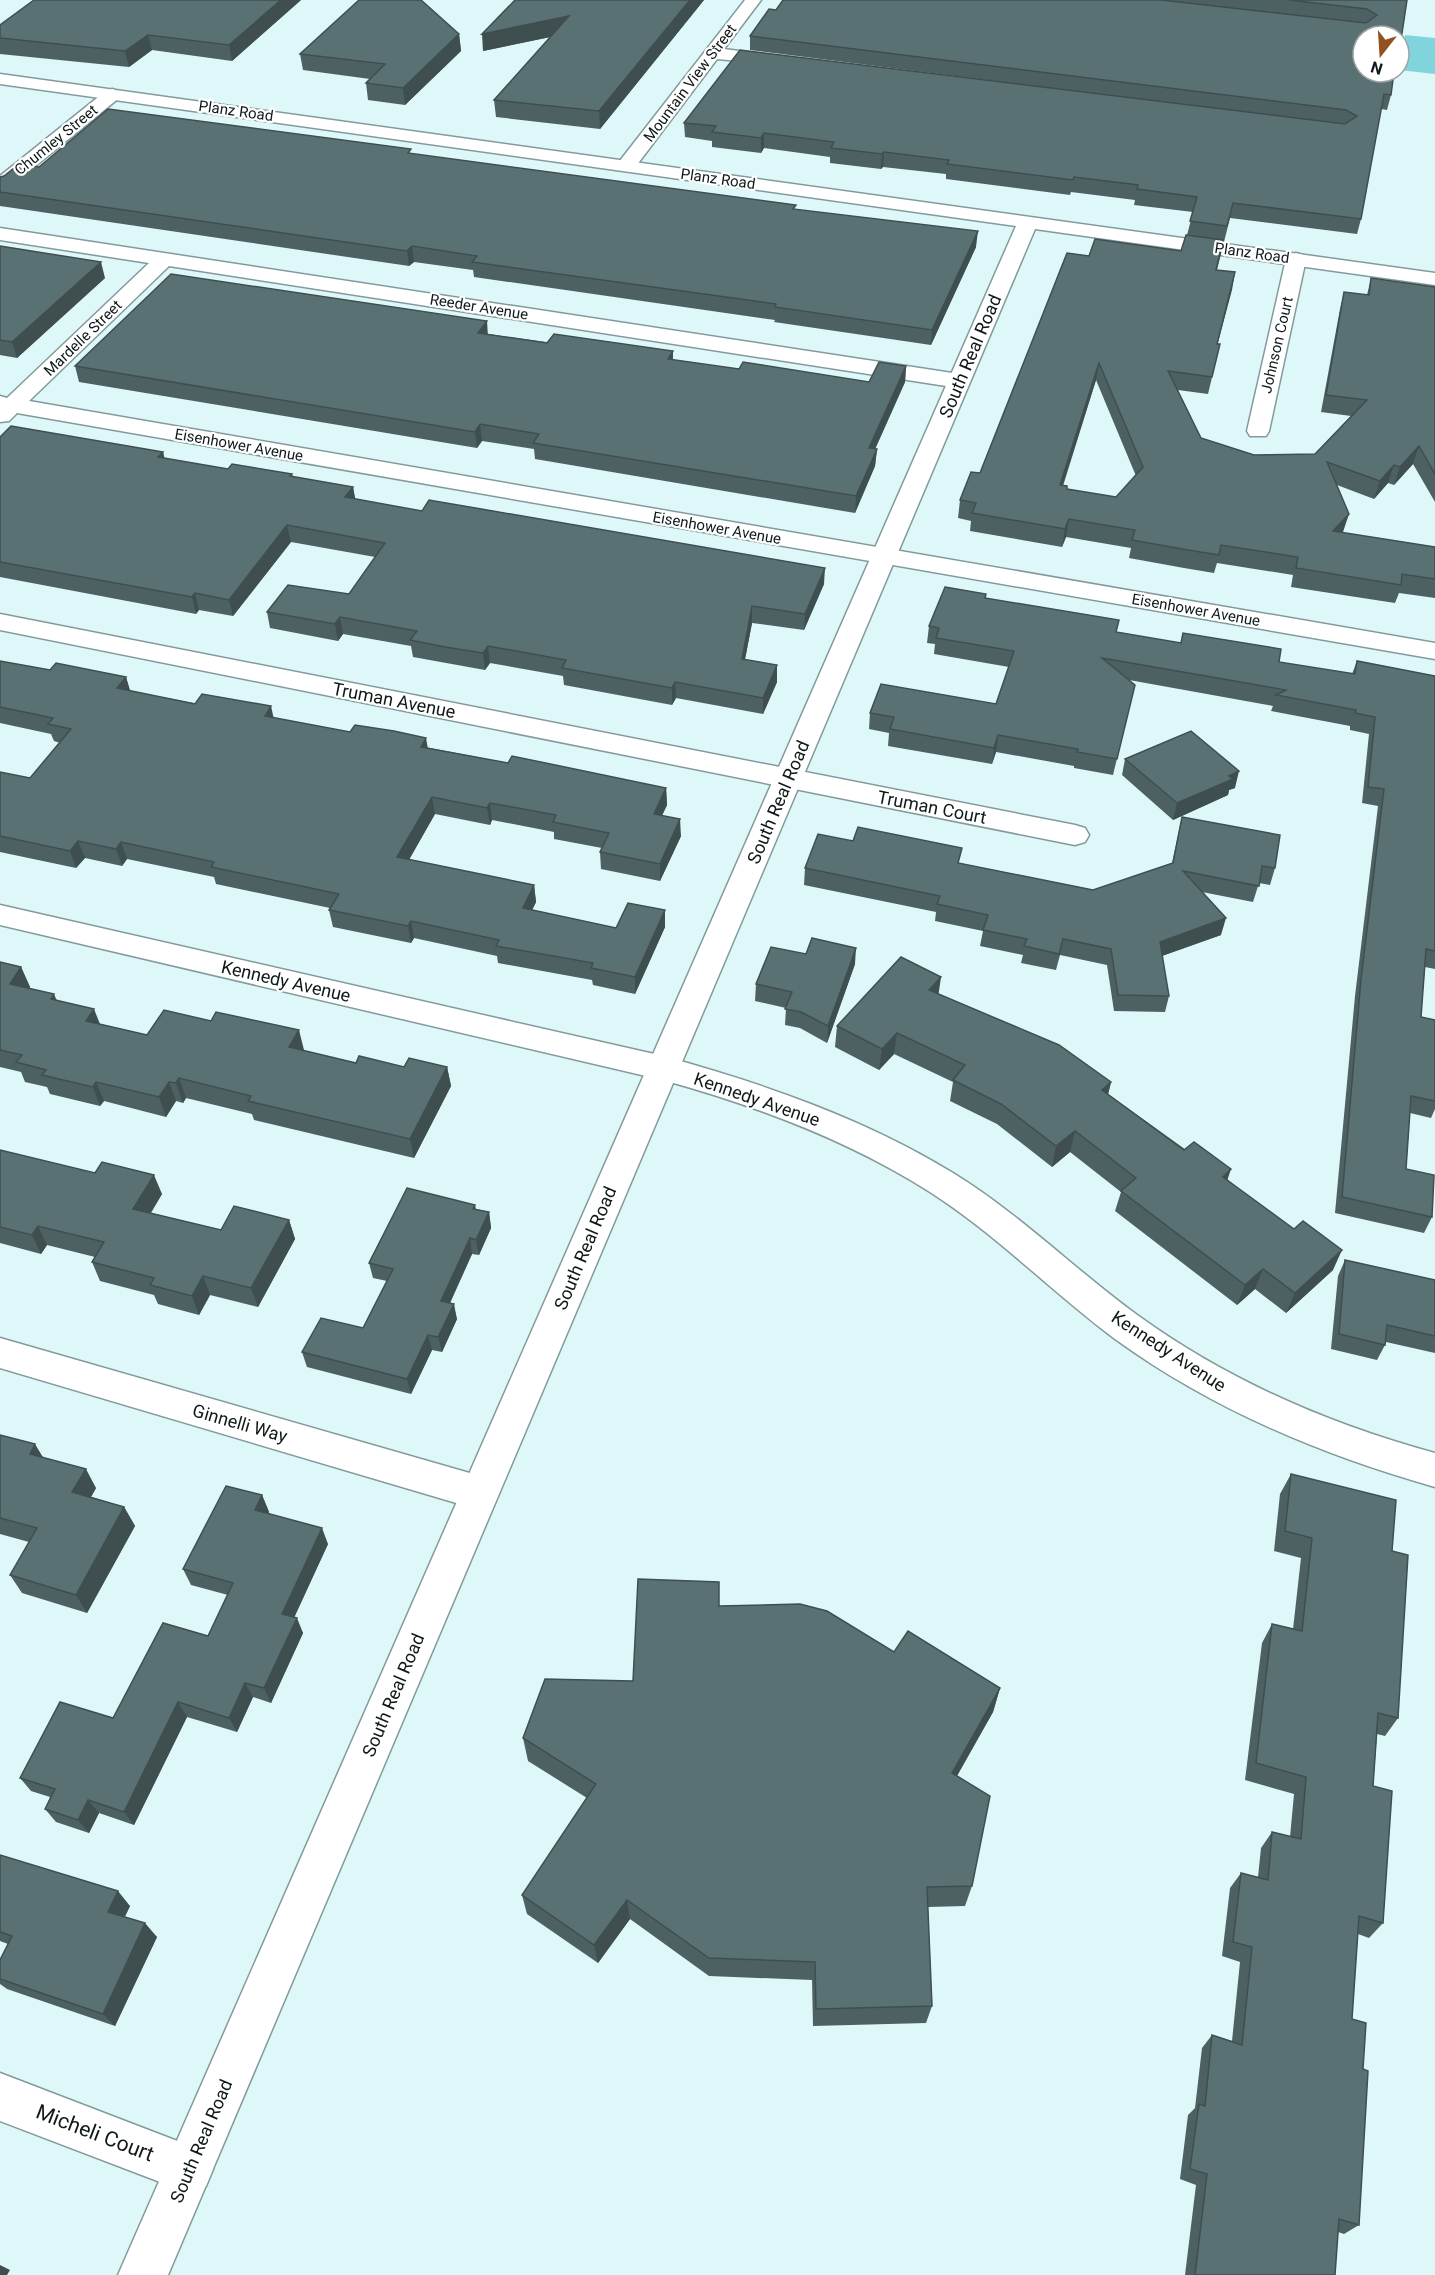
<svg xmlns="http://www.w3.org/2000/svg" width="1435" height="2275" font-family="Roboto,sans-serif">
<rect width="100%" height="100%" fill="#def8fa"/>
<polygon fill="#80d5dd" points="1405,35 1435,38 1435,74 1399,70"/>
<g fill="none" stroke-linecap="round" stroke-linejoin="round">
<defs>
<g id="street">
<polygon points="745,0 761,0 724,49 785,57 788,61 785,65 717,59 633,170 619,170 617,166 619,162"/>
<polygon points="113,89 122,94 119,98 7,189 0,191 0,176 107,90"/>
<polygon points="0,228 959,374 967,376 970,381 967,386 959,388 169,266 29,401 1435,643 1435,659 17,413 9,421 0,422 0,396 7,398 149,263 0,240"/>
<polygon points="1296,253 1303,255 1306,259 1269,431 1266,436 1250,436 1247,431 1286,259 1289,255"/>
<polygon points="0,614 1075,825 1085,828 1089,835 1085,842 1075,845 0,630"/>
<path d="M0 905 663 1056C764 1084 863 1118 953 1173 1020 1214 1076 1271 1140 1317 1229 1381 1329 1424 1435 1453V1487C1321 1455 1212 1409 1115 1339 1052 1292 997 1235 930 1192 848 1140 757 1106 663 1080L0 925Z"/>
<polygon points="0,1338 480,1476 494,1481 499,1493 494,1505 480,1510 0,1368"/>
<polygon points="0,2073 206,2152 213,2169 206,2186 189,2193 0,2121"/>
</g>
<polygon id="secondary" points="0,74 1435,273 1435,285 1035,229 168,2275 118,2275 1016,226 0,84"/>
</defs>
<use href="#street" stroke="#829a9c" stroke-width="3"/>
<use href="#secondary" stroke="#829a9c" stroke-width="3"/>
<use href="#street" fill="#fff" fill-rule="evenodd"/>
<use href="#secondary" fill="#fff" fill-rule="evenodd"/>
</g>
<g fill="#4d6163" fill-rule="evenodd">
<polygon points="301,0 232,61 152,50 129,67 0,54 0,25"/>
<polygon points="515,0 704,0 600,129 496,117 494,100 550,37 483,51"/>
<path d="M1163 0H1407L1399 54V36L1391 95 1387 110 1381 109 1361 219 1357 234 1230 218 1217 270 1235 272 1217 344H1220L1208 394 1178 390 1201 438 1254 455 1315 454 1351 416 1321 412 1340 309 1344 292 1367 295 1371 278 1435 287V502L1413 464 1394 485 1388 483 1374 499 1337 485 1343 533 1435 547V598L1399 593 1395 603 1291 587 1293 575 1217 563 1214 573 1184 568 1129 558 1131 548 1066 537 1062 547 970 531 971 521 958 518 960 500 980 473 1089 256 1181 251 1187 235 1193 212 1134 205 1135 200 1071 192 1070 195 946 179V174L883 167 881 169 830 163V157L764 148 761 153 712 147V141L685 137 684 123 1090 93 750 50V36L776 10ZM1096 380 1136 476 1116 497 1067 489 1063 486Z"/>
<polygon points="459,34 461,51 405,105 368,100 366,83 370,79 303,70 300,54"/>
<polygon points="412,154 795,210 976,247 931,345 774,322 775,320 474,277 473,270 414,262 409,266 0,206 0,177 39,167"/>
<polygon points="0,246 105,278 17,358 0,355"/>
<polygon points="488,334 739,369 869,382 906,366 905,382 875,449 877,449 875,466 855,513 535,459 534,449 482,441 477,448 79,382 75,366"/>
<polygon points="0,437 163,452 164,458 228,469 292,474 293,477 353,487 355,499 824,584 804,630 752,623 745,659 777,682 763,714 676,698 672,705 564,685 563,676 490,663 485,670 413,657 411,646 343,634 338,641 270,628 267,612 349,594 375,557 291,542 233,616 199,610 196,614 0,577"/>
<polygon points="986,598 1117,632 1279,662 1352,674 1357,661 1435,676 1435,969 1425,967 1421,1017 1435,1020 1435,1109 1431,1118 1410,1113 1406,1169 1432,1217 1424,1233 1335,1213 1355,996 1378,806 1362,803 1369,734 1350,730 1350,726 1271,711 1273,706 1129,680 1135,685 1113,775 1074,768 1074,766 996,752 992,764 888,746 889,733 869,729 870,713 996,704 1009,667 934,654 935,644 927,643 929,626"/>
<polygon points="0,661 50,670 126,677 130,691 274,718 508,763 666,788 667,805 662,815 681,836 660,881 601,869 600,852 602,848 554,839 554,832 492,820 490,825 435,814 409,860 534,885 536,902 532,910 616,928 665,927 635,994 593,985 592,980 498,963 497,956 414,938 411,943 333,927 329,910 330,908 216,884 214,877 127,859 122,866 85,858 76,868 0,852 0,772 30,778 60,743 54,741 51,734 0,723"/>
<polygon points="1125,759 1235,788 1229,790 1228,795 1173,820 1122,775"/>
<polygon points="1182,817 1275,868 1270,885 1259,883 1253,902 1202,892 1221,935 1162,956 1169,996 1165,1012 1114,1011 1107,965 1060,955 1056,970 1021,963 1023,955 980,946 983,931 935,921 936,912 804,885 805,868 960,864 1093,890 1172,863"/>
<polygon points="0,962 21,967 30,987 29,988 57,1000 100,1024 147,1035 304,1050 304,1051 356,1063 404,1067 447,1067 451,1086 414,1158 254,1120 252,1114 186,1098 183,1103 176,1101 166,1117 104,1101 100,1106 50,1094 47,1087 25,1082 21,1072 0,1067"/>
<polygon points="855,964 827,1043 800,1028 785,1025 786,1008 755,1001 756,984"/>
<polygon points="939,994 1111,1082 1108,1094 1228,1180 1333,1270 1286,1313 1255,1289 1237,1305 1115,1211 1121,1192 1070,1152 1052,1167 997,1124 950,1101 953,1082 894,1054 879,1070 835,1047 837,1026"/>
<polygon points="0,1150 162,1194 151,1213 221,1230 289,1220 295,1239 258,1307 210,1295 199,1315 158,1304 154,1295 100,1281 92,1262 95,1257 47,1245 41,1254 0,1243"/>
<polygon points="475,1205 476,1209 489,1212 491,1228 479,1255 472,1254 450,1303 457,1319 442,1352 432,1350 411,1394 307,1367 302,1352 363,1328 387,1281 373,1278 369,1263"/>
<polygon points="1345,1260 1435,1280 1435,1353 1386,1342 1385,1345 1377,1360 1331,1349 1338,1276"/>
<polygon points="0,1435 43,1457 96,1488 91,1497 124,1507 135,1526 87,1613 22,1593 10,1575 29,1542 0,1534"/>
<polygon points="1291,1474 1392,1551 1398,1718 1385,1736 1377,1734 1373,1786 1383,1923 1369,1938 1358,1934 1352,2019 1363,2069 1359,2225 1344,2234 1338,2232 1335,2275 1185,2275 1196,2185 1180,2179 1188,2115 1195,2108 1202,2048 1212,2035 1232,2041 1240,1962 1222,1956 1230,1888 1241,1873 1258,1877 1261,1848 1272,1832 1290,1837 1294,1794 1245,1780 1262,1643 1272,1624 1293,1629 1301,1558 1274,1551 1280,1494"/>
<polygon points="262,1495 269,1512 268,1513 328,1544 294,1617 303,1633 271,1703 253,1697 237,1732 187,1717 134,1825 99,1813 89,1833 56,1822 45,1809 50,1797 31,1791 20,1778 113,1718 208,1636 228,1595 191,1585 183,1569"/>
<polygon points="719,1606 894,1652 1000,1688 993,1712 957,1776 972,1886 965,1906 928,1907 932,2006 926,2023 813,2026 812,1980 709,1976 630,1919 598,1963 527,1914 522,1895 587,1798 528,1761 523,1738 633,1681"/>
<polygon points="0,1855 130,1906 125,1917 157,1937 115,2026 7,1989 0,1984 0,1960 8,1944 0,1941"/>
</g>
<g fill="#3f4f50">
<polygon points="281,0 301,0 232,61 229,45"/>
<polygon points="690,0 704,0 600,129 599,111"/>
<polygon points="569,16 570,33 483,51 482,34"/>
<polygon points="459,34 461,51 405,105 403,88"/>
<polygon points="148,35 152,50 129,67 125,51"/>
<polygon points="764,133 764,148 761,153 761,138"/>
<polygon points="884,152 883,167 881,169 882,154"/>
<polygon points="978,231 976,247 931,345 932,330"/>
<polygon points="412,246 414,262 409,266 407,251"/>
<polygon points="101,262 105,278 17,358 12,342"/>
<polygon points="1235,272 1232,290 1213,361 1217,344"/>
<polygon points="487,321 488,337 478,333"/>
<polygon points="673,351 673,367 668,359"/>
<polygon points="1099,363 1096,380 1057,503 1060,485"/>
<polygon points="906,366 905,382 868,465 869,448"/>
<polygon points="480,424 482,441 477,448 475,432"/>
<polygon points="1419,446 1413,464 1394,485 1400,467"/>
<polygon points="877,449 875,466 855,513 856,496"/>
<polygon points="163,452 167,468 158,457"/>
<polygon points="1394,465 1388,483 1374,499 1380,481"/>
<polygon points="353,487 356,503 345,497"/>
<polygon points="1349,514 1343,532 1328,549 1333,531"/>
<polygon points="1069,519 1066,537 1062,547 1065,529"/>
<polygon points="287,525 291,542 233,616 229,600"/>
<polygon points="825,568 824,584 804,630 805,614"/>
<polygon points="195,593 199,610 196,614 192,597"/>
<polygon points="752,606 752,623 742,675 742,659"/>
<polygon points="340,617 343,634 338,641 335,624"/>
<polygon points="488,646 490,663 485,670 483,653"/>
<polygon points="777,665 777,682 763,714 763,698"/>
<polygon points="126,677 131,694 117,688"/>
<polygon points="675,682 676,698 672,705 672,688"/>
<polygon points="271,706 275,724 265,716"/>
<polygon points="998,735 996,752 992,764 994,748"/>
<polygon points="426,738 429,755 421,747"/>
<polygon points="1239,771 1235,788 1229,790 1228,795 1173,820 1177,803"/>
<polygon points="666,788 667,805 655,831 654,814"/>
<polygon points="432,797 435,814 400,875 397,857"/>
<polygon points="490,803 492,820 490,825 487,808"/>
<polygon points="680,819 681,836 660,881 660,864"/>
<polygon points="78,841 85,858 76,868 70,851"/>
<polygon points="121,842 127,859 122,866 116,849"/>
<polygon points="534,885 536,902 525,925 523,908"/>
<polygon points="665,910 665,927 635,994 635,977"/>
<polygon points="1226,918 1221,935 1156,958 1160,942"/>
<polygon points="411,921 414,938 411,943 408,926"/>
<polygon points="856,948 855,964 827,1043 828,1026"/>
<polygon points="21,967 30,987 18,1003 10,984"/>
<polygon points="941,977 938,998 929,990"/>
<polygon points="54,994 62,1013 51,999"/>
<polygon points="94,1009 102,1029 86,1021"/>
<polygon points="299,1030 304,1050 294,1067 289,1047"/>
<polygon points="897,1033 894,1054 879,1070 882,1049"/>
<polygon points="447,1067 451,1086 414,1158 410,1139"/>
<polygon points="179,1078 186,1098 183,1103 176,1083"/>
<polygon points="96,1082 104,1101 100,1106 93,1087"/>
<polygon points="169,1082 176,1101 166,1117 159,1097"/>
<polygon points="1111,1082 1106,1103 1102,1090"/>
<polygon points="1075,1131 1070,1152 1052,1167 1056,1146"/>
<polygon points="1231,1169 1224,1190 1223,1177"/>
<polygon points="154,1175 162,1194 141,1228 133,1209"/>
<polygon points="489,1212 491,1228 479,1255 476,1240"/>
<polygon points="289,1220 295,1239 258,1307 251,1288"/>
<polygon points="38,1226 47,1245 41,1254 32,1235"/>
<polygon points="470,1238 472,1254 444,1316 441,1301"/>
<polygon points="1342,1250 1333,1270 1286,1313 1295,1293"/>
<polygon points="1263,1269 1255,1289 1237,1305 1245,1285"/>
<polygon points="203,1276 210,1295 199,1315 192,1296"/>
<polygon points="454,1304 457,1319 442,1352 438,1337"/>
<polygon points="428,1335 432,1350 411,1394 407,1379"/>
<polygon points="35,1444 47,1464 30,1454"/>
<polygon points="86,1469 96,1488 83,1511 72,1492"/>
<polygon points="262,1495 269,1512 262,1526 255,1510"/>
<polygon points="124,1507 135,1526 87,1613 76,1595"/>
<polygon points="322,1528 328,1544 289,1629 282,1614"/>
<polygon points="297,1618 303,1633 271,1703 264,1688"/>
<polygon points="245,1683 253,1697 237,1732 229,1718"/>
<polygon points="1000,1688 993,1712 946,1795 952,1773"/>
<polygon points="178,1702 187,1717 134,1825 124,1812"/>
<polygon points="88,1800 99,1813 89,1833 78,1820"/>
<polygon points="118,1891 130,1906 120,1925 108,1912"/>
<polygon points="627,1900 630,1919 598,1963 594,1945"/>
<polygon points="145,1923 157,1937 115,2026 103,2014"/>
<polygon points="0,2265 10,2270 7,2275 0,2275"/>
</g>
<g fill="#5a7173" stroke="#3f4f50" stroke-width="1.5" fill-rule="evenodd">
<polygon points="34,0 281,0 229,45 148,35 125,51 0,38 0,25"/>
<polygon points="359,0 421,0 459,34 403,88 366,83 385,64 300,54"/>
<polygon points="515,0 690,0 599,111 494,100 569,16 482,34"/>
<polygon points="783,0 1161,0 1366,23 1377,15 1367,9 1289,0 1407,0 1399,53 1399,36 1363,36 1363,72 1394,72 1391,95 1384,94 1361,219 1233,203 1227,226 1190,221 1197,197 1137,189 1138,185 1074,177 1073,180 947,164 949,160 884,152 882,154 831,148 834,142 764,133 761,138 712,132 716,126 684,123 740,50 1345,124 1357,116 1346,110 750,36 769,9 776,10"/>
<polygon points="108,109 411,149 408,153 796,205 793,209 978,231 932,330 775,307 776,304 472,262 477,256 412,246 407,251 0,192 0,177 4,176 19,164 39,167"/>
<path d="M1186 235 1223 240 1216 270 1235 272 1217 344H1220L1212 377 1168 371 1201 438 1254 455 1315 454 1367 400 1326 395 1344 292 1369 295 1371 278 1435 287V474L1419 446 1400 467 1394 465 1380 481 1327 462 1349 514 1333 531 1435 547V579L1402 574 1401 585 1296 568 1298 557 1221 545 1219 555 1188 550 1132 540 1135 530 1069 519 1065 529 972 513 976 503 960 500 971 472 980 473 1067 253 1089 256 1095 239 1181 251ZM1099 363 1143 467 1116 497 1067 489V486L1060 485Z"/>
<polygon points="0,246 101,262 12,342 0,340"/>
<polygon points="171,274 487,321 478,333 547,343 554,334 673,351 668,359 739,369 743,362 869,382 879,362 906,366 869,448 877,449 856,496 533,443 539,434 480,424 475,432 75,366"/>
<polygon points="11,426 163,452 158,457 228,469 232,464 292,474 290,476 353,487 345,497 422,511 429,500 825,568 805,614 752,606 742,659 777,665 763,698 675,682 672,688 562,668 566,660 488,646 483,653 445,647 410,640 417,631 340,617 335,624 267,612 288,585 349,594 385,543 287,525 229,600 195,593 192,597 0,562 0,437"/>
<polygon points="945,587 986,594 985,598 1119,620 1116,632 1181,643 1183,633 1281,649 1279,662 1355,674 1357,661 1435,676 1435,951 1426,949 1421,1017 1435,1020 1435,1101 1411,1096 1406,1169 1434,1175 1432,1217 1342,1197 1361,979 1384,789 1368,787 1375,717 1355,713 1356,710 1276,695 1286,690 1102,658 1135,685 1117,759 1077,752 1078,749 998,735 994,748 890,729 894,717 870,713 881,684 996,704 1014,651 936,638 939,628 929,626"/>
<polygon points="0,661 50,670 56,663 126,677 117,688 195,704 202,694 271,706 265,716 350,732 355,725 394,731 426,738 421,747 508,763 512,756 666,788 654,814 680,819 660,864 600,852 609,833 553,822 556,815 490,803 487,808 432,797 397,857 534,885 523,908 616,928 628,903 665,910 635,977 591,968 593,963 496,946 499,940 411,921 408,926 329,910 339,894 211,867 214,862 121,842 116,849 78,841 70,851 0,836 0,772 30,778 71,729 48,724 53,718 0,707"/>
<polygon points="1191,731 1239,771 1229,776 1233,779 1177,803 1125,759"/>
<polygon points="1182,817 1280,835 1275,868 1262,866 1259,886 1183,871 1226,918 1160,942 1169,996 1118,995 1111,949 1063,939 1059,954 1024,946 1027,939 983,930 988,915 937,904 940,896 805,868 818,834 853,841 858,827 962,848 958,863 1093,890 1173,863"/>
<polygon points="812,938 856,948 828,1026 801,1012 785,1009 792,992 756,984 771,947 806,954"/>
<polygon points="901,957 941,977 929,990 1059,1045 1111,1082 1102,1090 1184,1150 1194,1142 1231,1169 1223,1177 1294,1229 1303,1221 1342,1250 1295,1293 1263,1269 1245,1285 1121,1191 1136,1178 1075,1131 1056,1146 1001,1104 953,1080 965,1065 897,1033 882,1049 837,1026"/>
<polygon points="0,962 21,967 10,984 54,994 51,999 94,1009 86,1021 147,1035 164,1010 211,1021 216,1012 299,1030 289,1047 356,1063 359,1056 404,1067 409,1058 447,1067 410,1139 248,1101 251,1096 179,1078 176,1083 169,1082 159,1097 96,1082 93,1087 42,1075 46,1070 16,1062 22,1055 0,1050"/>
<polygon points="0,1150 95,1173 102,1162 154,1175 133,1209 221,1230 234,1206 289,1220 251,1288 203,1276 192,1296 150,1285 154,1278 92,1262 104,1242 38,1226 32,1235 0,1227"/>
<polygon points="407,1188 475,1205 473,1209 489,1212 476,1240 470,1238 441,1301 454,1304 438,1337 428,1335 407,1379 302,1352 321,1318 363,1328 393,1269 369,1263"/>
<polygon points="1345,1260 1435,1280 1435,1336 1387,1325 1385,1345 1339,1334"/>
<polygon points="0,1435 35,1444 30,1454 86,1469 72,1492 124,1507 76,1595 10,1575 37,1528 0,1518"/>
<polygon points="1291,1474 1396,1500 1392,1551 1408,1555 1398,1718 1378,1713 1373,1786 1392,1791 1383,1923 1359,1916 1352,2019 1366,2023 1363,2069 1368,2071 1359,2225 1339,2219 1335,2275 1195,2275 1207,2174 1190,2169 1199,2104 1205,2106 1212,2035 1242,2045 1252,1947 1233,1942 1241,1873 1268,1880 1272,1832 1301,1839 1306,1777 1256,1763 1272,1624 1302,1631 1312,1538 1285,1531"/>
<polygon points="226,1486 262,1495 255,1510 322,1528 282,1614 297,1618 264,1688 245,1683 229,1718 178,1702 124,1812 88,1800 78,1820 45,1809 55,1789 20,1778 60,1702 113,1718 163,1623 208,1636 233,1583 183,1569"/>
<polygon points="638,1579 719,1582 719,1606 800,1604 827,1611 894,1652 908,1631 1000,1688 952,1773 990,1796 972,1886 927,1887 932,2006 816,2009 815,1962 709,1958 627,1900 594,1945 522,1895 596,1784 523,1738 545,1679 633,1681"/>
<polygon points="0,1855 118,1891 108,1912 145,1923 103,2014 0,1979 0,1960 12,1936 0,1932"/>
</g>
<g text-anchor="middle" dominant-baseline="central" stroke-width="4.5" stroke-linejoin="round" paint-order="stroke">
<g font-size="15" fill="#10191a" stroke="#fff">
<text transform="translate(690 83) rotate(-53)">Mountain View Street</text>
<text transform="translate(236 111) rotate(8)">Planz Road</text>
<text transform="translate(56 140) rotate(-39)">Chumley Street</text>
<text transform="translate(718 179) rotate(8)">Planz Road</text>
<text transform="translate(1252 253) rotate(8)">Planz Road</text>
<text transform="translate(479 307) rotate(9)">Reeder Avenue</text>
<text transform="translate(83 338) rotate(-44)">Mardelle Street</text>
<text transform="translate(1277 345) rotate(-77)">Johnson Court</text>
<text transform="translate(239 445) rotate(10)">Eisenhower Avenue</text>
<text transform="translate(717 528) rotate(10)">Eisenhower Avenue</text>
<text transform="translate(1196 610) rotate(10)">Eisenhower Avenue</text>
</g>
<g font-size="18" fill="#10191a" stroke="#fff">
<text transform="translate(970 356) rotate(-67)">South Real Road</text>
<text transform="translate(394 700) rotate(11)">Truman Avenue</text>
<text transform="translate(778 802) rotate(-67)">South Real Road</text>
<text transform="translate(932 807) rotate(11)">Truman Court</text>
<text transform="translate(286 981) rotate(13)">Kennedy Avenue</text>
<text transform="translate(757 1099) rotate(19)">Kennedy Avenue</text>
<text transform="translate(585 1248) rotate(-67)">South Real Road</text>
<text transform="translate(1169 1351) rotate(33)">Kennedy Avenue</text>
<text transform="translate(240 1423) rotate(16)">Ginnelli Way</text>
<text transform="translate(393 1695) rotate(-67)">South Real Road</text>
<text transform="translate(201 2141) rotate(-67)">South Real Road</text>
</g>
<g font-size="21" fill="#10191a" stroke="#fff">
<text transform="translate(95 2133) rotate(21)">Micheli Court</text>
</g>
</g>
<g transform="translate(1381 54) rotate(197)"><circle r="28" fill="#ffffff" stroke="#9fa3a3" stroke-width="1.5"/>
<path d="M0-4.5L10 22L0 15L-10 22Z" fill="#945120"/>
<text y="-9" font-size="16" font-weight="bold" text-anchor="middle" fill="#10191a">N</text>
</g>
</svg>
